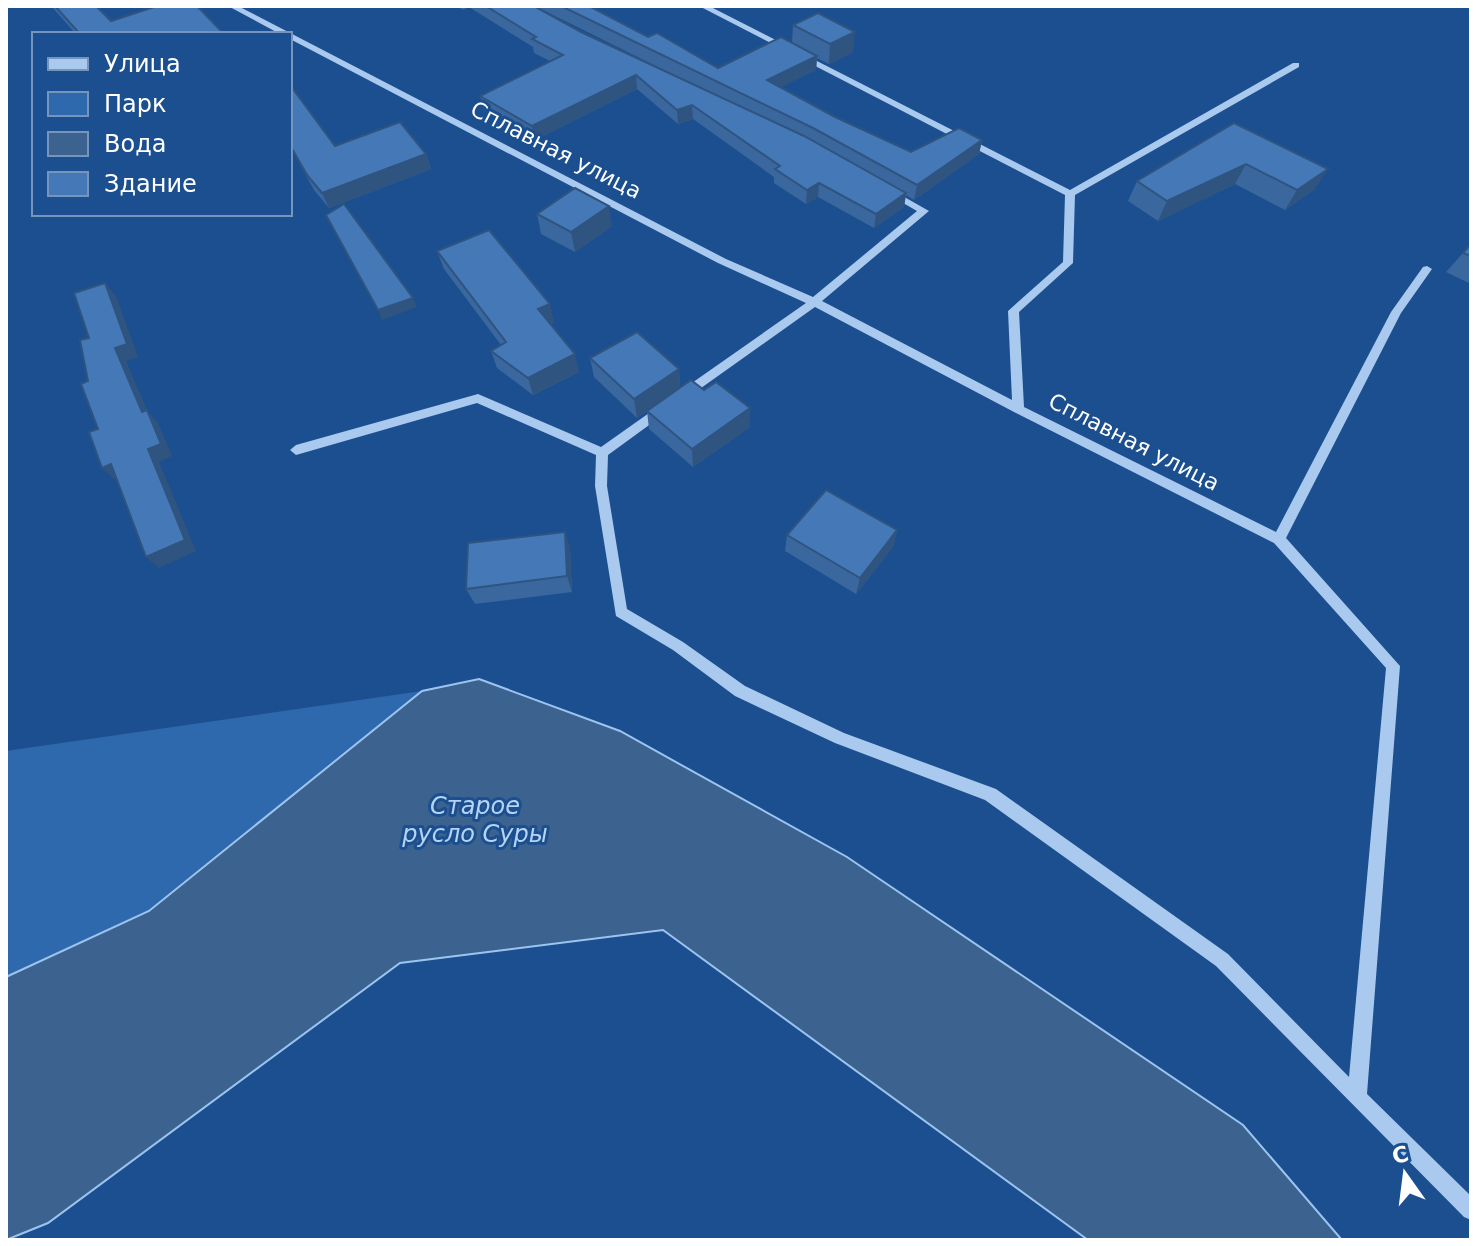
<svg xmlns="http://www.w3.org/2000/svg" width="1477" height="1246" font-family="'DejaVu Sans',sans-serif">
<rect width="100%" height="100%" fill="#1b4f8f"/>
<polygon fill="#2e69ad" points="422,691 149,911 6,977 6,751"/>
<polygon fill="#3c6290" stroke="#9cc4f0" stroke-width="2" points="479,679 620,731 847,857 1243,1125 1342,1240 1088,1240 663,930 400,963 48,1223 6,1240 6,977 149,911 422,691"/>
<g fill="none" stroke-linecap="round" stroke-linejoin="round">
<polygon fill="#a9c9ee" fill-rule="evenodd" points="228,6 238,6 726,259 813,297 917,211 884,192 892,190 929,211 822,301 1012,400 1008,311 1063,262 1065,195 699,6 709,6 1070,190 1293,63 1299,63 1299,67 1075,195 1073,263 1019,312 1024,407 1276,532 1391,312 1423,267 1427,266 1432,269 1401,313 1286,538 1400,666 1367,1094 1471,1196 1471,1220 1464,1217 1216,966 985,800 835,743 735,696 673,650 616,616 595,486 596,455 477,403 296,455 290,450 296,445 478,394 601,447 659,406 667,406 667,412 608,455 607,486 627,609 683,642 745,686 844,733 996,789 1228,954 1349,1077 1386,668 1274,543 1014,412 815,307 687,398 679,398 679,392 806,303 718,263 290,39 290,34 280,34"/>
</g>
<g fill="#3a679d">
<polygon points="51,6 96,6 111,21 224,34 76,34"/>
<polygon points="457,6 534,6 581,32 708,92 535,6 589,6 648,37 718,68 792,43 793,25 853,52 829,64 817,58 816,70 780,87 835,117 911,152 982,140 979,154 914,200 906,195 904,207 874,228 818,197 806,204 774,183 774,177 693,119 678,124 637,89 535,140 484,111 480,96 550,61 534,53 533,47 469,7 463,10"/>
<polygon points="290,85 335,146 426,154 431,169 329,208 314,190 290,146"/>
<polygon points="1234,123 1315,189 1285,210 1235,184 1158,221 1128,201 1137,181"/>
<polygon points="537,214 612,226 575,252 541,234"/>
<polygon points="1471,244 1471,284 1446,272"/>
<polygon points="437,251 554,322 550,324 579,372 533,395 497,368 491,351 501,345 444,269"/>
<polygon points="590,358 679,369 680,387 704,390 750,427 693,467 649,429 647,411 637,418 594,377"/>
<polygon points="897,530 893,547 856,594 785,551 787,535"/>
<polygon points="565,532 570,549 572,592 475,604 466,589"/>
</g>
<g fill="#305480">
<polygon points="855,32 853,52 829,64 830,44"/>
<polygon points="817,56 816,70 767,94 767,80"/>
<polygon points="636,75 637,89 535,140 532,126"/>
<polygon points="692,105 693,119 678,124 677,110"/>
<polygon points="982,140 979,154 914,200 917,185"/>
<polygon points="426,154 431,169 329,208 322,193"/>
<polygon points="1246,164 1235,184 1158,221 1167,201"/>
<polygon points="1328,169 1315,189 1285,210 1297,190"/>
<polygon points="819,183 818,197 806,204 807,190"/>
<polygon points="906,193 904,207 874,228 876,214"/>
<polygon points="609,206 612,226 575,252 571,232"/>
<polygon points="105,283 116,296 138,357 126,361 153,424 142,412 115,348"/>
<polygon points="413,298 417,307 382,320 378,310"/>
<polygon points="550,304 554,322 543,327 538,309"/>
<polygon points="575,354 579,372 533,395 528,378"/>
<polygon points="679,369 680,388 637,418 634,399"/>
<polygon points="750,408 750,427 693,467 692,449"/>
<polygon points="147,410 158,423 172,456 159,462 196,551 159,568 146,557"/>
<polygon points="111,464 124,476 115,480 102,468"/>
<polygon points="897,530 893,547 856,594 860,578"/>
<polygon points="565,532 570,549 572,592 567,576"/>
</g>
<g fill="#4478b7" stroke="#305480" stroke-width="2">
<polygon points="55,6 96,6 111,21 157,6 197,6 224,34 80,34"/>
<polygon points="486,6 534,6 581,32 804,136 906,193 876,214 819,183 807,190 775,169 780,166 692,105 677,110 636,75 532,126 480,96 563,55 532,39 536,37"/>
<polygon points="561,6 589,6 648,37 657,33 718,68 781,37 817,56 767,80 835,117 911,152 959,128 982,140 917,185 813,128"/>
<polygon points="818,13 855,32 830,44 793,25"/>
<polygon points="290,85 335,146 400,122 426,154 322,193 307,175 290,145"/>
<polygon points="1234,123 1328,169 1297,190 1246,164 1167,201 1137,181"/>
<polygon points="575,188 609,206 571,232 537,214"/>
<polygon points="344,204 413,298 378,310 326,215"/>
<polygon points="489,230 550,304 538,309 575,354 528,378 491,351 506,342 437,251"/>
<polygon points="1471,244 1471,256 1463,253"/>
<polygon points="105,283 127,344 115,348 142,412 147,410 161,444 148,449 185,540 146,557 111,464 102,468 89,432 98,429 81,384 88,381 80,340 89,338 74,293"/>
<polygon points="637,332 679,369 634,399 590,358"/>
<polygon points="691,380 704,390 716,382 750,408 692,449 647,411"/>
<polygon points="826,490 897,530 860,578 787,535"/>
<polygon points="565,532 567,576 466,589 468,543"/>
</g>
<g text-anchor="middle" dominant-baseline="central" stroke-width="6" stroke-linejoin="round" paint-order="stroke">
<g font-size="22" fill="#fff" stroke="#1b4f8f">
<text transform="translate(556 150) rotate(27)">Сплавная улица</text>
<text transform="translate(1134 442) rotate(27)">Сплавная улица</text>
</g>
<g font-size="24" font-style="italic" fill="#b5d3f5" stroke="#1b4f8f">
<text x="475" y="806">Старое<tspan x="475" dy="28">русло Суры</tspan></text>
</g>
</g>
<rect width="1477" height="1246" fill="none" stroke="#ffffff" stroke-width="16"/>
<rect x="32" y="32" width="260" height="184" fill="#1b4f8f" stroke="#7695bc" stroke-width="2"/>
<rect x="48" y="58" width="40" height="12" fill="#a9c9ee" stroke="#7695bc" stroke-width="2"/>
<text x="104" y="72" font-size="24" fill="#ffffff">Улица</text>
<rect x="48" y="92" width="40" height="24" fill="#2e69ad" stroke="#7695bc" stroke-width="2"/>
<text x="104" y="112" font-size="24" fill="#ffffff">Парк</text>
<rect x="48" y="132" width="40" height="24" fill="#3c6290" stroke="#7695bc" stroke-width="2"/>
<text x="104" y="152" font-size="24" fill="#ffffff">Вода</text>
<rect x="48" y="172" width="40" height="24" fill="#4478b7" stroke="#7695bc" stroke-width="2"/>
<text x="104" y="192" font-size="24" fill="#ffffff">Здание</text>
<g transform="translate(1405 1174) rotate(346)" stroke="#1b4f8f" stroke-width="6" paint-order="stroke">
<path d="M0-6L14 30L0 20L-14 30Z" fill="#ffffff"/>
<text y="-12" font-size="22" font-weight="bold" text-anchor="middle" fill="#ffffff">С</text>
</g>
</svg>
